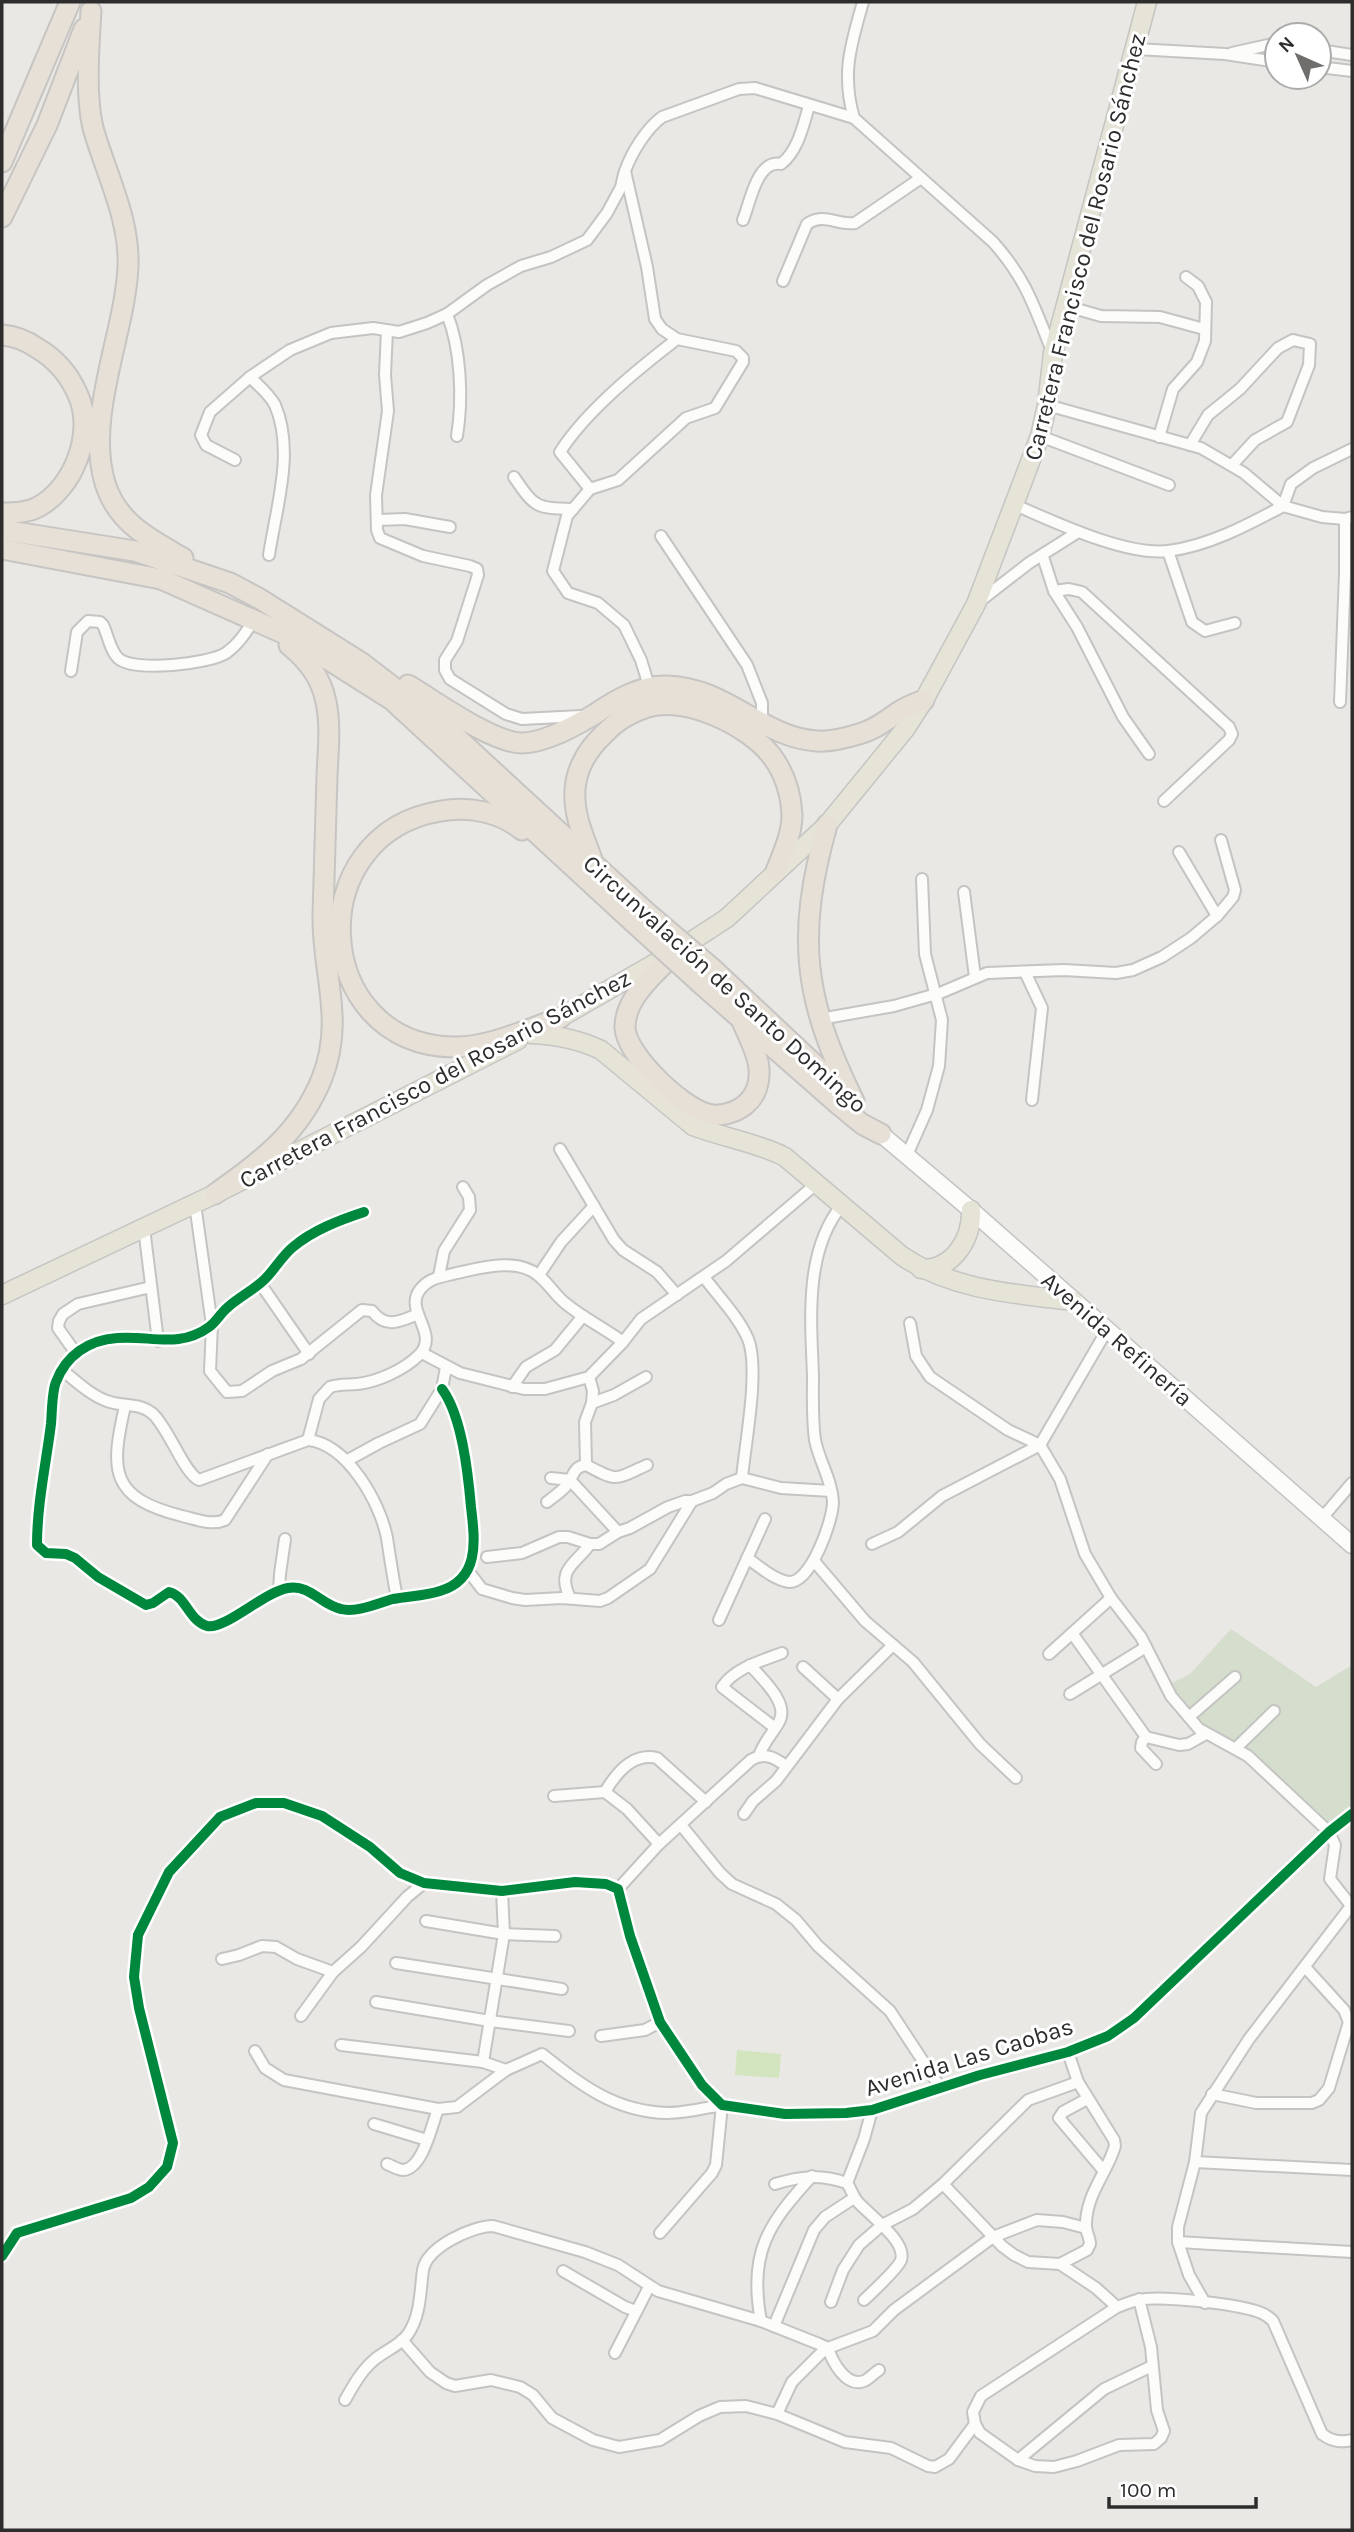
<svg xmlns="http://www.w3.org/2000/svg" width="1354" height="2532" font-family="Karla,sans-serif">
<rect width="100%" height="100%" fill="#eae8e4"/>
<polygon fill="#d5decd" points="1231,1629 1316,1687 1352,1665 1352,1814 1329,1832 1248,1756 1206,1734 1166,1686 1190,1674"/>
<polygon fill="#d2e5bf" points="737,2050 781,2054 779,2078 735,2075"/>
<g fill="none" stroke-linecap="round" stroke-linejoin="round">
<defs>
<g id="minor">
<path d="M863 2C851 44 841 74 854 118L993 242C1026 279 1034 306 1052 351"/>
<polyline points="1136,49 1225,54 1277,62"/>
<polyline points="1319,50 1352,55"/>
<polyline points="1232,53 1277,43"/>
<polyline points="1319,67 1352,71"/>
<path d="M743 220C750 203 757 159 781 164 798 151 803 126 809 106"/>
<path d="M783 281 807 224C825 212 837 226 855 223L921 178"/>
<polyline points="1066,306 1101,316 1160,317 1204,329"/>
<path d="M447 314C461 349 463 399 457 436"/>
<polyline points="387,330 385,375 388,411 376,495 377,530 380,538 423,556 470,566 477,569 478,575 457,641 445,660 445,670 450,679 506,714 522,719 581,716"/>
<path d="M677 339C638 369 586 411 560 452L590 489 618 480 686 418 715 408 743 362V358L736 351 677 339 662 329 655 319 647 267 625 171C632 152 646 129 662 117L739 89 755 88 854 118"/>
<path d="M250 377C258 385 270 395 275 405 295 451 276 508 269 555"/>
<polyline points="1047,405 1201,448 1244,473 1283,506 1322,517 1345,519 1352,517"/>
<polyline points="1040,436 1169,485"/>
<polyline points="1159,437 1173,389 1197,362 1205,341 1206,302 1198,286 1186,277"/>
<polyline points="1190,445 1208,415 1240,389 1278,348 1293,340 1310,344 1309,365 1287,422 1255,440 1232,465"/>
<polyline points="235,460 206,445 201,435 210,412 250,377 290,350 331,333 373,328 399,332 427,323 447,314 487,285 521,266 551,257 587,240 607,213 621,187 624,174"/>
<path d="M514 477C535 508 536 508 573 509"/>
<polyline points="590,489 567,516 553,571 568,593 598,603 624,625 641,660 649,686"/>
<path d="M1015 505C1055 522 1125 556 1168 551 1208 546 1248 525 1283 506L1291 484 1313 468 1352 449"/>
<polyline points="377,520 405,519 450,527"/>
<polyline points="661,536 747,665 762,703 762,723"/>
<polyline points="1168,551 1192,622 1205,631 1235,623"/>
<polyline points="1043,557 1054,591 1077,627 1123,717 1149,754"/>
<polyline points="1054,591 1069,589 1082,592 1229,727 1232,734 1229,740 1164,801"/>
<polyline points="980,601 1029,563 1078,532"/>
<path d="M71 671 77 632 88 621 100 622 103 625C108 635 110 651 119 659 136 672 209 664 226 653 238 645 246 632 254 620"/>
<polyline points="1340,702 1345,574 1345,519"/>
<polyline points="1179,852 1217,916"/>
<polyline points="964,892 975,977"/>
<polyline points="1025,972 1042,1008 1032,1100"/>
<polyline points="820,1019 894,1006 940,993 987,973 1064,970 1116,973 1133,970 1162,957 1191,938 1217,916 1233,897 1235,890 1221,840"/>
<polyline points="560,1149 614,1240 623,1250 657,1272 677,1295"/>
<polyline points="907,1155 927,1110 939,1066 942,1020 925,954 922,879"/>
<path d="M195 1204 212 1325 210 1371 227 1392 242 1391 272 1371 301 1359 362 1310 372 1311C386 1329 399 1322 418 1314"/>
<path d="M364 1212C340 1220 313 1230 293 1247 282 1256 275 1269 265 1279 254 1290 239 1297 227 1308 220 1314 216 1322 209 1327 179 1349 149 1335 117 1338 89 1340 66 1355 56 1382 52 1391 52 1412 51 1424 46 1464 37 1504 37 1545L46 1553 66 1554 75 1558 98 1577 146 1605 153 1603 169 1592C186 1596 189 1621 207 1626 225 1630 264 1592 288 1588 310 1584 321 1605 341 1609 357 1613 378 1603 393 1599 408 1596 425 1596 440 1591 480 1579 475 1541 471 1507 468 1473 462 1416 442 1389"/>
<polyline points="144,1228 158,1341"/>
<polyline points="539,1275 561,1242 594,1206"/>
<polyline points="439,1276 444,1251 470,1210 469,1197 463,1187"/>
<path d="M704 1277C718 1296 738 1316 748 1339 760 1369 745 1444 742 1478"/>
<polyline points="260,1283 309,1354"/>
<polyline points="910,1323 916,1356 930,1377 1008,1430 1040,1445 1060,1479 1085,1554 1111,1598 1141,1637 1171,1696 1199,1729 1248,1756 1329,1832 1335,1845 1330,1879 1352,1907"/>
<polyline points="75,1352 58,1328 59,1321 63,1314 78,1304 151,1287"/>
<polyline points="422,1353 460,1373 524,1389 545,1389 589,1377 623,1342 641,1319 726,1261 816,1184"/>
<path d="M62 1370C76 1381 90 1395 107 1401 122 1407 140 1402 153 1414 169 1429 184 1473 199 1480L308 1440C347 1444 380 1502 387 1538 390 1558 393 1578 397 1598"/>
<polyline points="512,1387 526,1367 555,1350 583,1316"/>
<polyline points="592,1403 614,1395 646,1377"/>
<path d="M125 1406C110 1471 110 1498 182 1516 196 1519 211 1526 225 1520L268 1454"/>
<path d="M308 1440 319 1399 330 1387C339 1384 347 1385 357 1384 377 1382 404 1370 419 1355 440 1334 405 1312 419 1291 429 1277 442 1277 457 1273 480 1268 518 1257 539 1276 549 1284 555 1295 565 1303 583 1318 604 1328 623 1342"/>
<polyline points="348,1460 379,1443 420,1424 442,1389 446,1367"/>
<polyline points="586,1465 585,1422 592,1403 593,1391 589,1377"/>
<polyline points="551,1478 570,1480 618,1532"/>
<path d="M547 1502C553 1497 561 1492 566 1486 574 1477 572 1467 586 1465 618 1482 614 1480 647 1465"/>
<polyline points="1322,1518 1352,1483"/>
<polyline points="872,1544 898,1532 942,1496 1040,1445 1107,1330"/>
<polyline points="487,1557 522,1553 559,1537 568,1537 590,1544 599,1544 618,1532 630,1528 668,1507 685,1501 692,1501"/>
<path d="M747 1558C759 1566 774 1580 789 1582 811 1583 833 1520 833 1502 832 1480 819 1461 815 1440 812 1419 813 1397 813 1376 811 1320 804 1251 842 1205"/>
<polyline points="814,1561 865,1621 913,1662 980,1744 1016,1778"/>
<polyline points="469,1572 482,1589 512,1598 525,1600 562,1598 600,1601 608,1598 650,1569 692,1501 713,1493 726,1484 742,1478 781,1488 831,1491"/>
<polyline points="279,1590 280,1574 285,1539"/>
<path d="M570 1598C556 1569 575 1565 590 1544"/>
<polyline points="719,1620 765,1519"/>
<polyline points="1072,1633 1146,1737 1179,1745 1188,1744 1206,1734"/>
<polyline points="1049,1654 1111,1598"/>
<path d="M750 1665C761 1678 790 1703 779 1722 773 1733 763 1743 759 1756"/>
<polyline points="803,1667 838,1699"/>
<polyline points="1070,1694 1146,1647"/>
<polyline points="1189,1717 1235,1677"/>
<path d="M775 1728 722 1687C735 1668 761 1661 782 1653"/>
<polyline points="1146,1737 1142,1742 1141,1748 1156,1764"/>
<polyline points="1236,1748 1274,1711"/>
<path d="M605 1792C616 1773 633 1752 657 1758L706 1802"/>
<polyline points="554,1796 605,1792 627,1809 659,1844"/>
<polyline points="744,1814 753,1801 776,1781 838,1699 893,1645"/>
<polyline points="681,1825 720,1873 732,1884 776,1904 796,1920 818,1946 890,2011 940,2087"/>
<path d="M618 1889 659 1844 751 1760C764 1752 774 1757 786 1766"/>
<polyline points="426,1921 504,1934 555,1936"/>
<polyline points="222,1959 239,1955 262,1946 276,1947 297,1959 333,1972"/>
<polyline points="396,1963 562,1989"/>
<polyline points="376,2002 490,2021 569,2031"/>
<polyline points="301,2016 333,1972 361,1947 407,1897 424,1883"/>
<polyline points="601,2036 645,2030 660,2022"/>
<path d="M341 2045 483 2062 506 2070 542 2054C581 2085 615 2112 668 2113 685 2113 705 2108 722 2105L716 2165 712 2173 660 2233"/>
<polyline points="255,2051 265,2068 284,2080 438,2109 457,2107 506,2070"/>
<polyline points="483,2062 504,1934 502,1891"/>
<polyline points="1212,2094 1256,2103 1312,2103 1319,2100 1329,2088 1349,2022 1344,2010 1305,1967"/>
<polyline points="1087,2099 1063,2112 1059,2118 1103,2170"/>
<polyline points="374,2124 427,2140"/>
<polyline points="1195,2162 1352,2170"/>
<path d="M387 2164C392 2166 399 2170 403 2170 423 2169 432 2124 438 2109"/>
<polyline points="847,2183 864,2139 872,2110"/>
<path d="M775 2184C801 2176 820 2174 847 2183 851 2189 853 2196 857 2201 869 2215 907 2241 901 2260 898 2269 872 2292 864 2300"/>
<polyline points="943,2184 1002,2246 1014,2255 1028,2262 1060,2264 1096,2288 1117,2307"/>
<polyline points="1178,2242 1352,2252"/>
<polyline points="2,2256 17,2233 131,2198 149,2187 167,2167 173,2143 139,2008 134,1977 138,1935 169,1872 220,1817 256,1803 284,1803 322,1816 370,1847 400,1873 424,1883 502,1891 575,1882 606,1884 618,1889 630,1936 660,2022 702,2085 722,2105 785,2114 846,2113 872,2110 980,2075 1068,2052 1108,2036 1134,2018 1329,1832 1352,1814"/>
<path d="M1060 2264 1087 2250 1090 2244C1090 2237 1085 2231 1086 2223 1087 2193 1107 2173 1115 2146L1114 2140 1078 2082 1068 2052"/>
<polyline points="563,2271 625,2307 636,2311"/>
<path d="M1139 2299 1151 2347 1157 2410 1164 2431 1161 2438 1154 2444 1119 2445 1077 2461 1054 2467 1035 2466 1018 2460 980 2433 975 2424 973 2412 981 2396 1117 2307C1124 2305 1131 2301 1138 2300 1161 2295 1236 2304 1259 2312 1265 2314 1269 2317 1273 2321L1322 2434C1331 2441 1341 2443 1352 2440"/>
<polyline points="831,2302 843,2270 859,2245 867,2238 882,2225 913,2209 943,2184 1028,2100 1078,2082"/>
<polyline points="1205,2303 1189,2275 1178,2242 1178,2227 1195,2162 1201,2113 1249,2039 1351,1906"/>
<path d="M761 2321C748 2253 768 2224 812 2176"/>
<polyline points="774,2326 814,2230 825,2217 854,2198"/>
<polyline points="402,2340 430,2372 446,2383 455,2386 491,2380 520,2387 533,2395 552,2418 593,2440 619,2447 660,2440 699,2416 720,2407 746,2406 777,2414 845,2442 891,2448 928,2466 935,2467 949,2459 975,2424"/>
<polyline points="615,2353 649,2287"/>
<path d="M345 2400C353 2386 361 2371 374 2360 384 2351 400 2346 408 2334 421 2315 420 2291 423 2270 427 2247 472 2226 493 2226L585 2252 618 2265 658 2291 761 2321 819 2344 828 2348C832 2361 846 2388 864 2381 869 2379 874 2373 879 2370"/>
<polyline points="777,2414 792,2382 821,2353 828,2348 873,2331 894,2310 993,2237 1037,2220 1063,2222 1086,2228"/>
<polyline points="1018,2460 1104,2389 1152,2366"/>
</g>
<polyline id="secondary" points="881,1134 971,1210 1352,1545"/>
<g id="primary">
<polyline points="549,1024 678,950 727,918 827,825 906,728 924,700 976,604 1040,436 1047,405 1053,353 1147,2"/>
<path d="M531 1034C557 1035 578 1039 601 1050L693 1126C724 1138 756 1142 785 1157L902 1256C952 1290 1015 1294 1073 1301"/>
<path d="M921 1269C953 1270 972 1239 971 1210"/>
<polyline points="2,1295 215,1194 518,1040"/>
</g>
<g id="motorway">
<path d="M91 11C89 44 85 95 93 128 106 174 130 218 128 267 125 333 85 417 105 483 117 523 150 539 183 558"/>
<polyline points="2,162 70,2"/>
<polyline points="2,217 47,125 84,29"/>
<path d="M2 335C14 336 27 341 37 348 56 359 69 374 78 395 95 432 74 488 38 507 27 513 14 513 2 513"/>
<polyline points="2,530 135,551 230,583 260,599 362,663 414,703 456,737 644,910"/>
<polyline points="2,549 161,579 294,638 392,700 634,923"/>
<path d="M408 685C435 701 491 742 521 743 545 743 575 726 595 714 617 699 641 685 668 686 727 688 763 738 817 741 830 742 846 738 859 734 875 730 886 720 900 711 908 706 916 703 924 700"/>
<path d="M827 825C796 936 803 998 854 1101"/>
<path d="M522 830C500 812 469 806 441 811 299 834 311 1044 453 1047 489 1048 527 1029 560 1018"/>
<path d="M593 862C585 839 573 816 575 790 576 769 588 749 603 735 615 722 631 712 648 707 687 696 747 725 771 755 784 772 791 794 792 815 792 834 783 853 776 871"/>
<path d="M678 950C659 970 624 997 625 1028 626 1055 686 1113 713 1115 724 1116 739 1111 747 1103 756 1095 760 1082 759 1069 758 1053 747 1034 741 1019"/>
<polyline points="713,969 846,1094"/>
<polyline points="700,983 839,1105 862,1124 881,1134"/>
<path d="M215 1194C261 1161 300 1133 322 1078 345 1019 322 974 323 915 324 869 326 823 327 776 328 752 331 725 326 702 321 677 308 661 289 645"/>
</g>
</defs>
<use href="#minor" stroke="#c4c4c3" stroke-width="14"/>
<use href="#secondary" stroke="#c4c4c3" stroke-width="19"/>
<use href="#primary" stroke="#c6c5c3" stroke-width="21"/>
<use href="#motorway" stroke="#c6c5c3" stroke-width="23"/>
<use href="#minor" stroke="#fcfcfb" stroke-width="10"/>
<use href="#secondary" stroke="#fcfcfb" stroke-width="16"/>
<use href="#primary" stroke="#e6e4d7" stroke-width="18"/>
<use href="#motorway" stroke="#e7e0d7" stroke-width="19"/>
<defs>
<g id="motorway-bridge">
<polyline points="644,910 713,969"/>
<polyline points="634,923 700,983"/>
</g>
</defs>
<use href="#motorway-bridge" stroke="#c6c5c3" stroke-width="23" stroke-linecap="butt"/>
<use href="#motorway-bridge" stroke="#e7e0d7" stroke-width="19"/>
<defs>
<g id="cycleway">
<path d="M364 1212C340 1220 313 1230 293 1247 282 1256 275 1269 265 1279 254 1290 239 1297 227 1308 220 1314 216 1322 209 1327 179 1349 149 1335 117 1338 89 1340 66 1355 56 1382 52 1391 52 1412 51 1424 46 1464 37 1504 37 1545L46 1553 66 1554 75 1558 98 1577 146 1605 153 1603 169 1592C186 1596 189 1621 207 1626 225 1630 264 1592 288 1588 310 1584 321 1605 341 1609 357 1613 378 1603 393 1599 408 1596 425 1596 440 1591 480 1579 475 1541 471 1507 468 1473 462 1416 442 1389"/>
<polyline points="2,2256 17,2233 131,2198 149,2187 167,2167 173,2143 139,2008 134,1977 138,1935 169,1872 220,1817 256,1803 284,1803 322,1816 370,1847 400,1873 424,1883 502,1891 575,1882 606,1884 618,1889 630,1936 660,2022 702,2085 722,2105 785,2114 846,2113 872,2110 980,2075 1068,2052 1108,2036 1134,2018 1329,1832 1352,1814"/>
</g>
</defs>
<use href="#cycleway" stroke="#fff" stroke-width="15"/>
<use href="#cycleway" stroke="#00873e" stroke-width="10"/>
</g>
<g text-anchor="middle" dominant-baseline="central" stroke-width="6" stroke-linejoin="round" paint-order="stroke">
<g font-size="24" fill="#2d2d2d" stroke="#fff">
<text transform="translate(1085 247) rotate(-76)">Carretera Francisco del Rosario Sánchez</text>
<text transform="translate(725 984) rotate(42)">Circunvalación de Santo Domingo</text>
<text transform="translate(435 1079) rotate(-28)">Carretera Francisco del Rosario Sánchez</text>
<text transform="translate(1117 1339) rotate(41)">Avenida Refinería</text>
<text transform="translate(969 2057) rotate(-17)">Avenida Las Caobas</text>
</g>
</g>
<rect width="1354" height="2532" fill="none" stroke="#2d2d2d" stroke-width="7"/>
<g transform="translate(1298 56) rotate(315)"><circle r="33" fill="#ffffff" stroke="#ababab" stroke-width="2"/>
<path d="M0-5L12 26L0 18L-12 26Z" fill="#6f6e6d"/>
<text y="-10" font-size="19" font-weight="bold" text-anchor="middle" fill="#2d2d2d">N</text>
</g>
<path d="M1109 2497v10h147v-10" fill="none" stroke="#2d2d2d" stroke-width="3.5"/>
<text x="1120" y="2497" font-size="21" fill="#2d2d2d" stroke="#ffffff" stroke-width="5" paint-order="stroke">100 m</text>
</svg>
